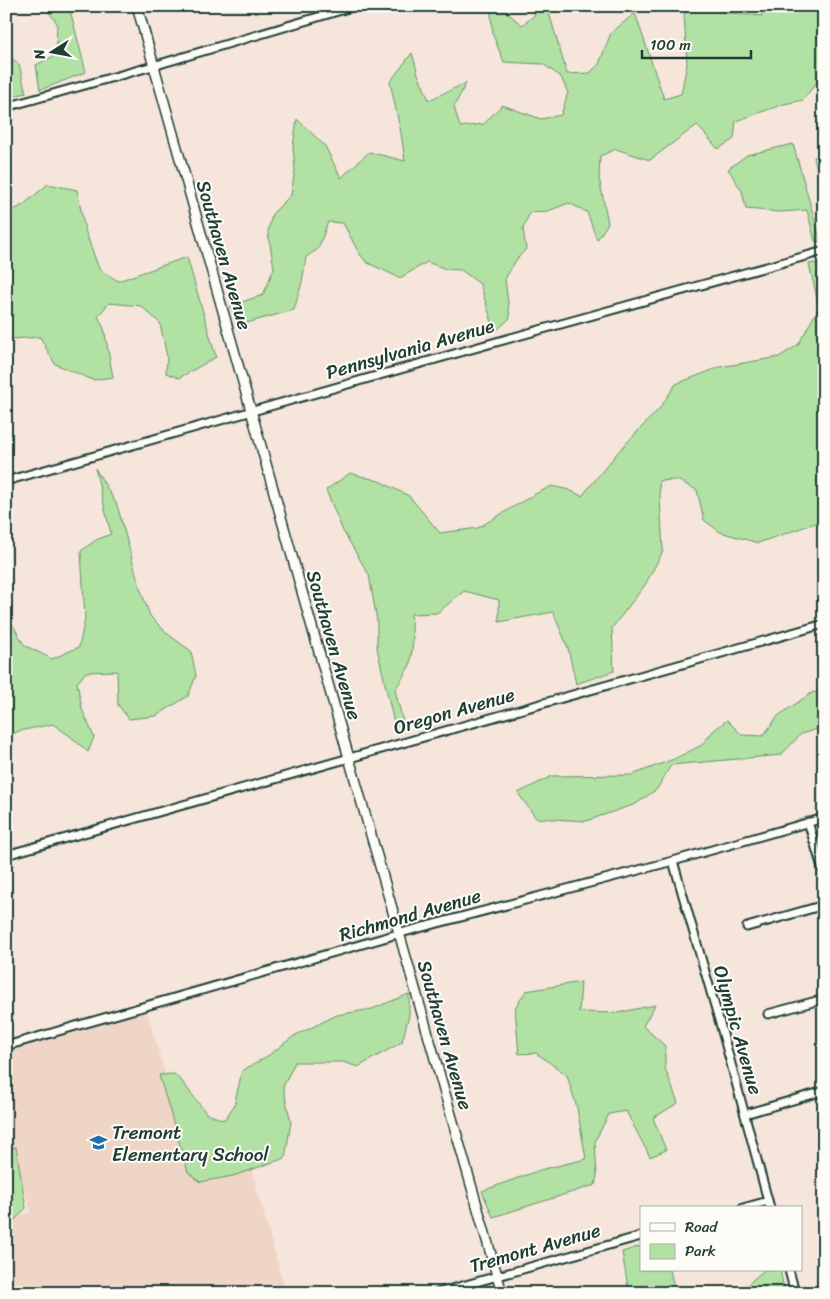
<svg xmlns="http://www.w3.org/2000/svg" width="830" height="1299" font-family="Sriracha,sans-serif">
<rect width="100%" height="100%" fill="#f5e5da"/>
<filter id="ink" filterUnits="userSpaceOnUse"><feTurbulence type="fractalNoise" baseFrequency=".02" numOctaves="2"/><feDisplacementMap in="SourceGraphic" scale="10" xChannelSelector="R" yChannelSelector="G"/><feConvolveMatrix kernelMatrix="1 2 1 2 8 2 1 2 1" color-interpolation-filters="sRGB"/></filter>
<g filter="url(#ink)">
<polygon fill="#efd5c6" points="147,1011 194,1177 249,1161 286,1293 6,1293 6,1220 31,1212 6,1124 6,1050"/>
<g fill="#b1e2a3" stroke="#68906c">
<polygon points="44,6 69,6 86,72 40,90 36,65 56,55 57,23"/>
<polygon points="490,6 499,6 522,25 535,15 532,6 547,6 567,74 590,73 599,64 611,33 635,13 664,99 681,94 687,64 684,14 694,6 714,6 719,12 762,16 761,6 824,6 824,73 803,100 784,104 736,121 734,139 718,149 697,125 650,160 616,149 600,156 599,178 608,223 597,240 587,212 569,203 548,211 530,212 523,229 526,249 516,260 505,279 510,318 495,332 480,284 461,270 446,269 427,262 400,278 366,262 359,253 343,223 328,222 318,249 306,257 302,282 294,310 239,325 230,306 263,295 274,268 268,232 272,214 291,195 295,170 293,147 297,119 325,146 341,178 369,152 405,161 401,133 390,82 412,53 418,74 429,100 466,83 454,107 460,127 484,124 502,105 541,119 561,115 568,93 561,77 543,64 504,62 493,35"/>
<polygon points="6,54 19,64 26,93 6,98"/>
<polygon points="793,144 821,242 815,241 807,210 780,212 746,209 742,191 728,169 747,155"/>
<polygon points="824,153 824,197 822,198 814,157"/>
<polygon points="48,184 77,190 85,230 99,269 118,281 187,257 216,357 179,378 166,373 167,357 160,323 141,306 109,303 98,316 104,329 113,377 93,380 55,364 40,337 12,339 6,343 6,214 23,205"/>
<polygon points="824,262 824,520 758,543 720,532 704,520 697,490 677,480 659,481 663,551 645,585 612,628 614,671 576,684 568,648 553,612 499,622 499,600 464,591 437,613 411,614 413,641 410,665 395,690 405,730 394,723 377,648 377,621 369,575 343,531 326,490 350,473 379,481 409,496 440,533 478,528 535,494 552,486 569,490 582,496 618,452 659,409 676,384 720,367 779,357 798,345 819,307 809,264"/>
<polygon points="95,468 117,505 140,588 150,616 169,635 191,651 196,676 188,696 156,716 129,719 118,705 117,671 86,672 77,683 82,709 94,737 88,752 70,736 53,724 19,731 6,737 6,617 9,618 24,645 52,659 79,647 85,619 81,551 96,540 111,534"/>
<polygon points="813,692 824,694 824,727 801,734 781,755 671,765 657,789 636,804 586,821 536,818 518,793 552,776 632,775 674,759 702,745 713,731 727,720 742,735 763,736 778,716"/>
<polygon points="581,982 579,1012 617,1013 655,1005 643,1026 665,1046 665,1068 678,1103 653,1118 666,1150 650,1157 626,1111 609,1114 595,1141 597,1176 595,1185 493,1217 482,1191 540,1170 586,1159 577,1108 567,1075 536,1053 519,1054 515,1008 526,991"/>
<polygon points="409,994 409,1015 402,1042 358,1067 343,1062 295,1062 283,1087 291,1122 285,1158 233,1176 200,1182 188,1172 159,1075 174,1074 180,1079 207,1114 224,1120 234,1106 242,1071 269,1055 294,1036 337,1015 372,1009"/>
<polygon points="16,1147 26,1208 11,1224 6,1226 6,1148"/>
<polygon points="641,1246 641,1270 670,1270 675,1293 629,1293 622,1252"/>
<polygon points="764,1270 780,1270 785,1293 738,1293"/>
</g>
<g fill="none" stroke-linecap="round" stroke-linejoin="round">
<defs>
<g id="street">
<polyline points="6,107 153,66 355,6"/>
<polyline points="6,481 489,344 824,251"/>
<polyline points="808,822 824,874"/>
<polyline points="6,855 824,624"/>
<polyline points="673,861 721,1027 770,1208"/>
<polyline points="747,927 824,905"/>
<polyline points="768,1014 824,999"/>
<polyline points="6,1046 408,931 673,861 824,818"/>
<polyline points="745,1114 824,1091"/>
<polyline points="743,1208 768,1201"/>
<polyline points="789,1270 795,1293"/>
<polyline points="437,1293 641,1236"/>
</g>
<polyline id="secondary" points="137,6 343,737 502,1293"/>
</defs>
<use href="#street" stroke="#1f3d34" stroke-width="11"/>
<use href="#secondary" stroke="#1f3d34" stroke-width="12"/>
<use href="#street" stroke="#fdfcf7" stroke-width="7"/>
<use href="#secondary" stroke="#fdfcf7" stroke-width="9"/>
</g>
</g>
<defs>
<symbol id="school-bare" viewBox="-9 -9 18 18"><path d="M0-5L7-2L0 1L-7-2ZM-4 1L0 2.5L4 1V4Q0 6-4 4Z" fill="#1f6fb2" stroke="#fdfcf7" stroke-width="2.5" paint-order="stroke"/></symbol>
</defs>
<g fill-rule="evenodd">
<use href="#school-bare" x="86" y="1130" width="25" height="25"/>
</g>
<g text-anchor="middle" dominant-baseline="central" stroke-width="4" stroke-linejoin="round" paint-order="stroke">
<g font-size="19" fill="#1f3d34" stroke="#fdfcf7">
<text transform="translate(224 255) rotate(74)">Southaven Avenue</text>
<text transform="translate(410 349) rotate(-16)">Pennsylvania Avenue</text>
<text transform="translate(334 645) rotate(74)">Southaven Avenue</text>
<text transform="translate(454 711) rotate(-16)">Oregon Avenue</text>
<text transform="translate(410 915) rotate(-16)">Richmond Avenue</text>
<text transform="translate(738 1030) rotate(74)">Olympic Avenue</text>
<text transform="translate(445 1035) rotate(74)">Southaven Avenue</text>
<text transform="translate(535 1248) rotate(-16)">Tremont Avenue</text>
</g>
<g font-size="19" fill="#1f3d34" stroke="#fdfcf7" text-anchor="start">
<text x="112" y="1132">Tremont<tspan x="112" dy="22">Elementary School</tspan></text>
</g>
</g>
<rect width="830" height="1299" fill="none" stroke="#fdfcf7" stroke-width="25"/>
<rect x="12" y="12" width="805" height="1274" fill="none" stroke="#1f3d34" stroke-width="2" filter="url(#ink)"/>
<rect x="640" y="1206" width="162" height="65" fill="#fdfcf7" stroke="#a4b0a9"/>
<rect x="650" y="1223" width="25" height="8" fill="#fdfcf7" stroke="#a4b0a9"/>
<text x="685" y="1232" font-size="15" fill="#1f3d34">Road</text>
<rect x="650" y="1244" width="25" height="15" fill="#b1e2a3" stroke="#a4b0a9"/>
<text x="685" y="1256" font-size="15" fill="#1f3d34">Park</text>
<g transform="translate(52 52) rotate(259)" stroke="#fdfcf7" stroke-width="4" paint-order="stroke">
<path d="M0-4L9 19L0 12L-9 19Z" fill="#1f3d34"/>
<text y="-8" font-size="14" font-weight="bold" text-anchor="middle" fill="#1f3d34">N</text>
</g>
<path d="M642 50v8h109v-8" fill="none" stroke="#1f3d34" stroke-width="2.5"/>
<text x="650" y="50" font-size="15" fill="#1f3d34" stroke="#fdfcf7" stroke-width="4" paint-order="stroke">100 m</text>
</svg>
